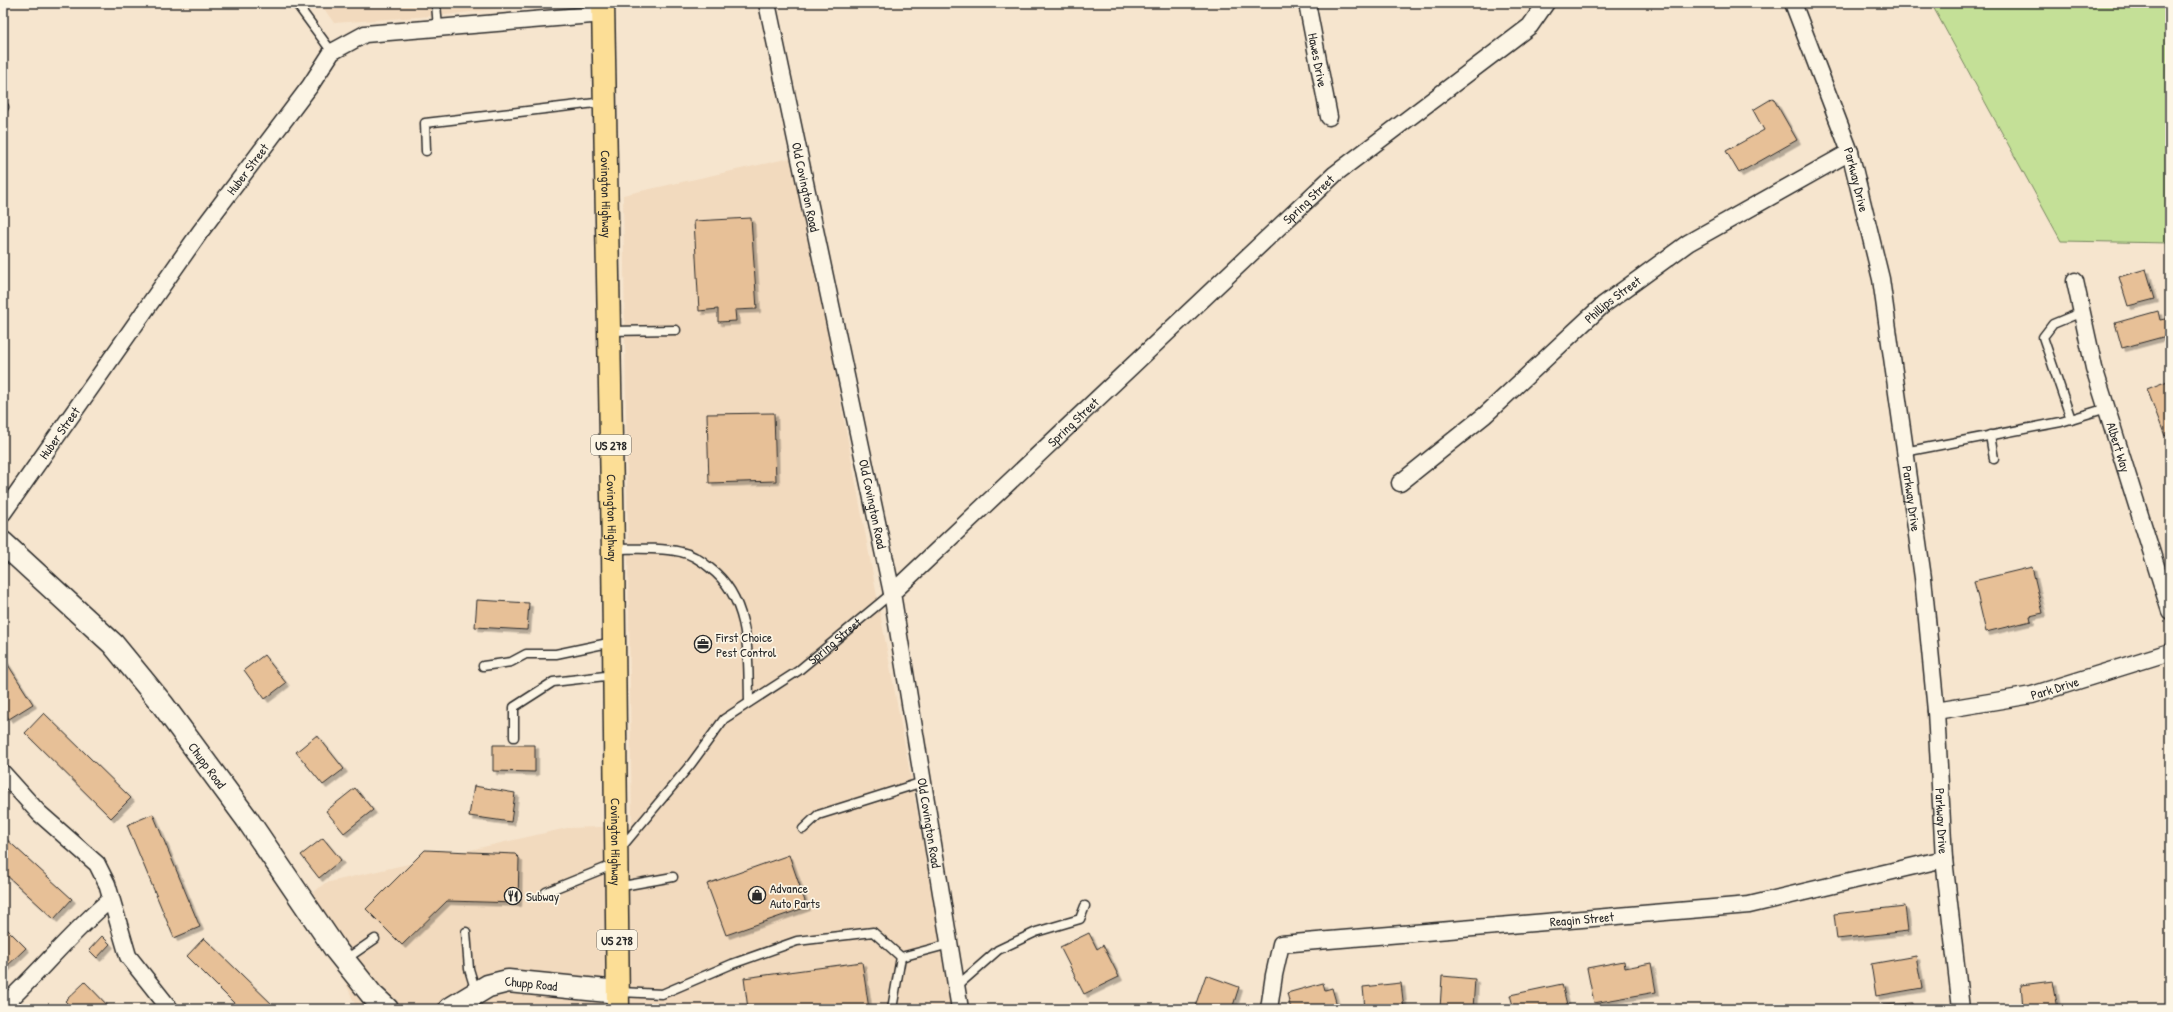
<svg xmlns="http://www.w3.org/2000/svg" width="2173" height="1012" font-family="'Patrick Hand',sans-serif">
<defs>
<filter id="shadow"><feDropShadow dx="3.5" dy="3.5" stdDeviation="0" flood-color="#0004"/></filter>
</defs>
<rect width="100%" height="100%" fill="#f6e5ce"/>
<filter id="ink" filterUnits="userSpaceOnUse"><feTurbulence type="fractalNoise" baseFrequency=".025" numOctaves="2"/><feDisplacementMap in="SourceGraphic" scale="8" xChannelSelector="R" yChannelSelector="G"/><feConvolveMatrix kernelMatrix="1 2 1 2 8 2 1 2 1" color-interpolation-filters="sRGB"/></filter>
<g filter="url(#ink)">
<g fill="#f2dabe">
<polygon points="320,3 545,3 445,15 334,23"/>
<polygon points="795,157 954,1009 357,1009 308,897 325,883 567,828 632,826 623,195"/>
</g>
<polygon fill="#c4e097" stroke="#788661" points="1931,3 2170,3 2170,243 2061,241"/>
<g fill="#e7c097" stroke="#2b2b2b" filter="url(#shadow)">
<polygon points="1773,98 1797,140 1739,173 1726,151 1764,130 1753,110"/>
<polygon points="751,218 757,309 735,310 736,321 718,322 718,309 699,311 694,221"/>
<polygon points="2146,269 2155,299 2128,306 2119,277"/>
<polygon points="2158,311 2160,320 2170,318 2170,335 2122,348 2115,323"/>
<polygon points="2170,380 2170,434 2165,436 2147,389"/>
<polygon points="774,413 776,481 709,483 707,414"/>
<polygon points="2032,567 2043,613 2030,616 2031,621 1986,632 1974,581"/>
<polygon points="477,600 529,603 527,630 475,627"/>
<polygon points="264,655 286,683 265,699 244,670"/>
<polygon points="3,657 33,704 9,719 3,710"/>
<polygon points="44,713 131,798 111,818 25,733"/>
<polygon points="317,735 344,769 323,785 296,752"/>
<polygon points="493,745 535,745 535,772 493,771"/>
<polygon points="474,786 515,793 511,822 469,816"/>
<polygon points="355,788 373,810 344,833 326,811"/>
<polygon points="153,814 200,927 174,938 127,825"/>
<polygon points="3,836 72,899 54,919 3,872"/>
<polygon points="323,838 341,860 319,878 301,855"/>
<polygon points="425,850 515,854 519,858 518,903 447,901 402,945 366,909"/>
<polygon points="789,855 807,907 726,935 707,884"/>
<polygon points="1905,906 1908,931 1837,939 1834,914"/>
<polygon points="7,929 26,948 3,970 3,933"/>
<polygon points="1089,933 1097,949 1103,945 1119,977 1084,994 1060,947"/>
<polygon points="102,936 110,944 97,958 89,950"/>
<polygon points="204,938 277,1009 240,1009 187,956"/>
<polygon points="1916,956 1922,988 1876,996 1871,964"/>
<polygon points="1624,961 1625,968 1651,963 1656,992 1594,1003 1587,968"/>
<polygon points="862,962 869,1009 748,1009 744,978"/>
<polygon points="1206,975 1239,987 1232,1009 1194,1009"/>
<polygon points="1442,976 1475,979 1473,1009 1440,1009"/>
<polygon points="2053,981 2058,1009 2023,1009 2021,985"/>
<polygon points="85,982 111,1009 73,1009 65,1001"/>
<polygon points="1323,983 1325,990 1332,988 1338,1009 1291,1009 1287,993"/>
<polygon points="1401,983 1404,1009 1365,1009 1363,987"/>
<polygon points="1562,984 1568,1009 1514,1009 1510,995"/>
<polygon points="1913,1003 1913,1009 1883,1009 1883,1005"/>
</g>
<g fill="none" stroke-linecap="round" stroke-linejoin="round">
<defs>
<g id="lane">
<polyline points="296,3 332,52"/>
<polyline points="436,3 438,29"/>
<polyline points="3,108 4,107"/>
<polyline points="426,151 425,123 604,102"/>
<polyline points="609,331 676,330"/>
<polyline points="2071,419 2043,337 2053,324 2082,312"/>
<polyline points="1990,435 1994,459"/>
<polyline points="1904,452 2061,422 2107,408"/>
<path d="M614 549C636 549 659 547 681 552 691 554 702 561 710 568 751 599 748 655 749 702"/>
<polyline points="483,666 511,662 526,654 556,654 613,642"/>
<polyline points="514,737 514,707 553,682 614,675"/>
<polyline points="803,829 818,815 923,782"/>
<path id="s1" d="M620 849 691 764 724 719 798 671 892 593"/>
<polyline points="617,887 673,877"/>
<polyline points="546,892 615,864"/>
<polyline points="466,932 469,969 476,992"/>
<polyline points="346,959 375,939"/>
<polyline points="957,986 998,950 1036,932 1080,919 1085,906"/>
<polyline points="620,992 662,994 732,964 797,941 873,932 901,957 950,944"/>
<polyline points="892,1009 901,957"/>
</g>
<g id="street">
<path id="s2" d="M767 3 892 593 960 1009"/>
<path id="s3" d="M1307 3 1329 117"/>
<path id="s4" d="M1793 3 1850 152 1881 279 1923 578 1936 711 1944 859 1961 1009"/>
<path id="s5" d="M2075 281 2094 368 2170 611"/>
<path id="s6" d="M1400 483 1485 415 1603 305 1688 243 1850 152"/>
<path id="s7" d="M3 513 200 232 310 86 332 52 365 34 604 14"/>
<path id="s8" d="M892 593 1335 174 1530 26 1546 3"/>
<path id="s9" d="M1936 711 2032 695 2170 652"/>
<polyline points="3,773 39,813 97,864 107,884 128,956 170,1009"/>
<path d="M3 1006C40 972 72 931 111 899"/>
<path id="s10" d="M1269 1009 1274 975 1281 944 1749 905 1944 859"/>
</g>
<g id="secondary">
<path id="s11" d="M3 543 113 644 163 705 247 819 336 950 372 995 387 1009"/>
<path id="s12" d="M450 1009 488 986 508 981 618 992"/>
</g>
<g id="primary">
<path id="s13" d="M603 3 613 549 618 1009"/>
</g>
</defs>
<use href="#lane" stroke="#2b2b2b" stroke-width="11"/>
<use href="#street" stroke="#2b2b2b" stroke-width="19"/>
<use href="#secondary" stroke="#2b2b2b" stroke-width="25"/>
<use href="#primary" stroke="#2b2b2b" stroke-width="25"/>
<use href="#lane" stroke="#fcf5e5" stroke-width="8"/>
<use href="#street" stroke="#fcf5e5" stroke-width="16"/>
<use href="#secondary" stroke="#fcf5e5" stroke-width="22"/>
<use href="#primary" stroke="#fcde96" stroke-width="22"/>
</g>
</g>
<defs>
<symbol id="office-ring" viewBox="-11 -11 22 22"><circle r="9.5" fill="#fcf5e5" stroke="#2b2b2b" stroke-width="1.5"/><path d="M-6-3h4V-5.5h4V-3h4V5H-6ZM-1-4.5V-3h2v-1.5ZM-6 0V1H6V0Z" fill="#2b2b2b"/></symbol>
<symbol id="shop-ring" viewBox="-11 -11 22 22"><circle r="9.5" fill="#fcf5e5" stroke="#2b2b2b" stroke-width="1.5"/><path d="M-5-2.5h2.3a2.7 3.5 0 0 1 5.4 0H5L5.5 6h-11ZM-1.5-2.5h3a1.5 2.3 0 0 0-3 0Z" fill="#2b2b2b"/></symbol>
<symbol id="restaurant-ring" viewBox="-11 -11 22 22"><circle r="9.5" fill="#fcf5e5" stroke="#2b2b2b" stroke-width="1.5"/><path d="M-5-6h1v4h1v-4h1v4h1v-4h1v5L-1.5 .5V6h-2V.5L-5-1ZM5-6V6H3V1.5H1.5Q1.5-4 5-6Z" fill="#2b2b2b"/></symbol>
</defs>
<g fill-rule="evenodd">
<use href="#office-ring" x="693" y="634" width="20" height="20"/>
<use href="#shop-ring" x="747" y="885" width="20" height="20"/>
<use href="#restaurant-ring" x="503" y="886" width="20" height="20"/>
</g>
<g text-anchor="middle" dominant-baseline="central" stroke-width="3.5" stroke-linejoin="round" paint-order="stroke">
<g fill="#fcf5e5" stroke="#6a6863" stroke-width="1">
<rect x="591" y="435" width="40" height="20" rx="3"/>
<rect x="597" y="930" width="40" height="20" rx="3"/>
</g>
<g font-size="12" font-weight="bold" fill="#2b2b2b">
<text x="611" y="445">US 278</text>
<text x="617" y="940">US 278</text>
</g>
<g font-size="13" fill="#2b2b2b" stroke="#fcf5e5">
<text stroke="none"><textPath href="#s3" startOffset="58">Hawes Drive</textPath></text>
<text stroke="none"><textPath href="#s7" startOffset="422">Huber Street</textPath></text>
<text stroke="none"><textPath href="#s4" startOffset="188">Parkway Drive</textPath></text>
<text stroke="none"><textPath href="#s2" startOffset="188">Old Covington Road</textPath></text>
<text stroke="none"><textPath href="#s13" startOffset="191">Covington Highway</textPath></text>
<text stroke="none"><textPath href="#s8" startOffset="573">Spring Street</textPath></text>
<text stroke="none"><textPath href="#s6" startOffset="281">Phillips Street</textPath></text>
<text stroke="none"><textPath href="#s8" startOffset="249">Spring Street</textPath></text>
<text stroke="none"><textPath href="#s7" startOffset="98">Huber Street</textPath></text>
<text stroke="none"><textPath href="#s5" startOffset="172">Albert Way</textPath></text>
<text stroke="none"><textPath href="#s4" startOffset="512">Parkway Drive</textPath></text>
<text stroke="none"><textPath href="#s2" startOffset="512">Old Covington Road</textPath></text>
<text stroke="none"><textPath href="#s13" startOffset="515">Covington Highway</textPath></text>
<text stroke="none"><textPath href="#s1" startOffset="302">Spring Street</textPath></text>
<text stroke="none"><textPath href="#s9" startOffset="121">Park Drive</textPath></text>
<text stroke="none"><textPath href="#s11" startOffset="303">Chupp Road</textPath></text>
<text stroke="none"><textPath href="#s4" startOffset="836">Parkway Drive</textPath></text>
<text stroke="none"><textPath href="#s2" startOffset="836">Old Covington Road</textPath></text>
<text stroke="none"><textPath href="#s13" startOffset="839">Covington Highway</textPath></text>
<text stroke="none"><textPath href="#s10" startOffset="368">Reagin Street</textPath></text>
<text stroke="none"><textPath href="#s12" startOffset="88">Chupp Road</textPath></text>
</g>
<g font-size="13" fill="#2b2b2b" stroke="#fcf5e5" text-anchor="start">
<text x="716" y="637">First Choice<tspan x="716" dy="15">Pest Control</tspan></text>
<text x="770" y="888">Advance<tspan x="770" dy="15">Auto Parts</tspan></text>
<text x="526" y="896">Subway</text>
</g>
</g>
<rect width="2173" height="1012" fill="none" stroke="#fcf5e5" stroke-width="16"/>
<rect x="8" y="8" width="2157" height="996" fill="none" stroke="#2b2b2b" stroke-width="1.5" filter="url(#ink)"/>
</svg>
